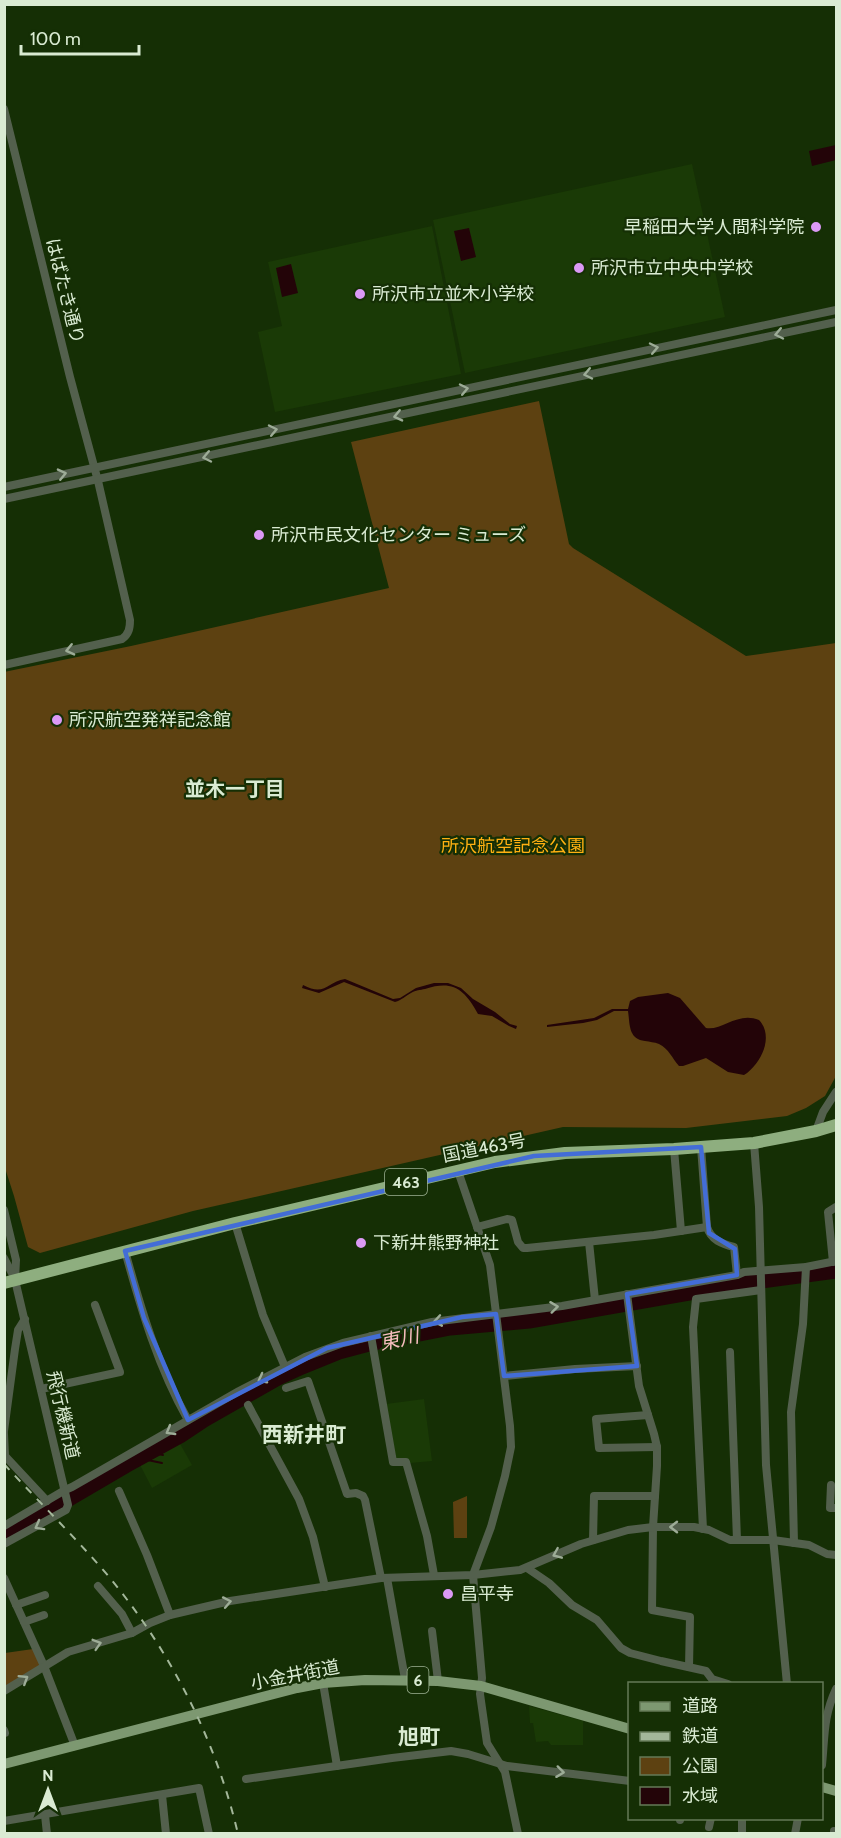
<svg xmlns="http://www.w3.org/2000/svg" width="841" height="1838" font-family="Cabin,'Noto Sans JP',sans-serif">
<rect width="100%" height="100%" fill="#152f05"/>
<g fill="#1a3a06">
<polygon points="692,164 725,317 465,373 433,220"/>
<polygon points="432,226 461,374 275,412 258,332 282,326 268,262"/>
<polygon points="424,1399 432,1461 410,1463 409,1459 399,1459 396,1458 386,1404"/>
<polygon points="179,1442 192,1465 152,1488 139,1463"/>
<polygon points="529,1706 583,1721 583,1745 551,1745 548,1741 536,1742 533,1723 530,1723"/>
</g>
<g fill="#5d4111">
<polygon points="539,401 569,544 573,548 746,656 836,643 836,1076 825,1096 806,1108 787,1116 686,1128 563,1127 193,1211 40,1253 28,1247 14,1196 5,1168 4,672 131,646 389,588 351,442"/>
<polygon points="467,1496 467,1538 454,1538 453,1502"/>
<polygon points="33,1649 42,1665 5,1688 5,1653"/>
</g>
<g fill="#230408">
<polygon points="836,145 836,160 812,166 809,151"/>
<polygon points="469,228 476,257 461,261 454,231"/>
<polygon points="291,264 298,293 282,297 276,268"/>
<path d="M345 979 393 999 400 998 416 988 434 983H448L461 988 473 999 495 1012 510 1024 517 1026 516 1029 509 1026 492 1016 478 1014C464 989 453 980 425 989 420 990 416 990 411 993 405 996 402 1000 395 1002L344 982 319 993 302 988 303 985C325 997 327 982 345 979Z"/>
<path d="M668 993 680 998 706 1028C722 1031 738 1011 759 1020 775 1037 760 1065 744 1075L728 1072 706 1058 683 1066H679C672 1058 669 1049 659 1044 654 1042 650 1042 645 1041 628 1039 630 1024 628 1011H614L597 1020 583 1023 547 1027V1025L594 1018 612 1009H628L630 1001 638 997Z"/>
</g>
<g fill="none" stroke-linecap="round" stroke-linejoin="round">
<g stroke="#230408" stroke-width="2">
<polyline points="149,1452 163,1455"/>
<polyline points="138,1458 162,1463"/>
</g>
<polyline stroke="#230408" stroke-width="15" points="4,1537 127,1465 180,1436 204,1420 278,1378 302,1367 339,1352 369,1344 450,1328 529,1321 746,1283 836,1271"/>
<g stroke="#53604d" stroke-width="8">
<path d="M4 109 70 377 98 481 130 620C130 628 129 634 122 639L4 665"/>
<polyline points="4,487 836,310"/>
<polyline points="4,499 836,322"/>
<polyline points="816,1131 823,1112 836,1092"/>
<polyline points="754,1143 759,1207 766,1465 787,1684"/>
<path d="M701 1147 707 1227C711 1240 722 1244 734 1247L737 1275"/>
<polyline points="674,1149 681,1231"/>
<polyline points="458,1171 490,1265 510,1426 511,1447 505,1476 491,1527 473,1575 482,1678 480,1694 487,1743 505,1772 518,1834"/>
<polyline points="4,1210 16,1260 15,1280 68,1505 66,1510 4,1544"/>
<polyline points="235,1223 263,1315 285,1367"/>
<polyline points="477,1227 507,1219 512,1220 518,1242 523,1248 527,1248 654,1235 707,1227"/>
<polyline points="589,1242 595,1300"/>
<path d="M125 1251C141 1309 158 1367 188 1420"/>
<polyline points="4,1258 15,1279"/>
<polyline points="833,1262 828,1212 836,1207"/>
<polyline points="627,1294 639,1386 654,1434 657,1447 657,1466 653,1527 652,1610 690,1617 689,1667"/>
<polyline points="371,1336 393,1462 406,1462 427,1536 434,1575"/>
<polyline points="730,1352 737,1540"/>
<polyline points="504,1376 575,1369 637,1366"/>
<polyline points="286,1388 308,1381 347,1494 356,1493 363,1496 365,1500 381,1578"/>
<polyline points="41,1389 120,1372 95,1305"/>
<polyline points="248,1405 299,1499 313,1537 325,1587"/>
<polyline points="648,1415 596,1419 599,1448 657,1447"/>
<polyline points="4,1431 15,1349 18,1330 25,1319"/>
<polyline points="4,1434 5,1456 47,1501"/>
<polyline points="831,1485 830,1508 836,1508"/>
<polyline points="119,1491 147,1555 170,1615"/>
<polyline points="4,1526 65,1490 72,1487 239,1391 305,1357 343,1343 432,1322 562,1306 737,1275 744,1272 806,1267 836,1261"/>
<polyline points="703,1529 693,1327 696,1299 761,1290"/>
<polyline points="593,1540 594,1496 655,1496"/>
<polyline points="794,1543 791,1412 803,1324 806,1267"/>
<polyline points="527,1568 549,1583 572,1605 597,1620 621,1648 630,1653 661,1661 706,1671 712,1679 728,1684"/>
<polyline points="4,1578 44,1666 75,1746"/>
<polyline points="387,1578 405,1679"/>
<polyline points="98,1586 122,1614 132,1633"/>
<polyline points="16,1605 45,1595"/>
<polyline points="24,1622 44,1615"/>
<polyline points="432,1631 438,1681"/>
<polyline points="323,1683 337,1766"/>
<polyline points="4,1691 68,1652 132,1633 150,1623 170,1615 230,1601 381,1578 473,1575 520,1570 581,1544 628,1530 653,1527 694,1527 709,1530 730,1540 773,1540 809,1545 827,1554 836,1555"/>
<polyline points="4,1730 5,1733"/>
<path d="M822 1765C825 1736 823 1717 836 1689"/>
<polyline points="246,1779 392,1758 451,1751 468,1754 507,1766 630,1781"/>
<polyline points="162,1795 166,1834"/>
<polyline points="45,1815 47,1834"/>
<polyline points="680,1818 680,1820"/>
<polyline points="4,1821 199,1788 209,1834"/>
<polyline points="709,1827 711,1818"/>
<polyline points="742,1834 742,1818"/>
<polyline points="795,1834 798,1818"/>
<polyline points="834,1834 834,1831"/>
</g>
<g stroke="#7d9871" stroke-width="10">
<polyline points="4,1764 297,1688 323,1683 365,1680 438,1681 481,1686 630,1729"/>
<polyline points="822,1787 836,1791"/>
</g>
<polyline stroke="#8eae7f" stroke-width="12" points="4,1283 235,1223 495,1162 565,1153 674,1149 754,1143 816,1131 836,1125"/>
<path stroke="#a3b79a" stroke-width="2" stroke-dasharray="8 8" stroke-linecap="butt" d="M4 1464C39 1502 77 1539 110 1578 171 1652 216 1740 238 1834"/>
</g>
<defs><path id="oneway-chevron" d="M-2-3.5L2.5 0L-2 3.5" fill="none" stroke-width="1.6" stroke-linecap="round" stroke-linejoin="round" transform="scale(1.5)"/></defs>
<g stroke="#9dac97">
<use href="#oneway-chevron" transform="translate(779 334) rotate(168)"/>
<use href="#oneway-chevron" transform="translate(654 348) rotate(-12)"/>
<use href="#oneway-chevron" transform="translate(588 374) rotate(168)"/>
<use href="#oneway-chevron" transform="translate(464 389) rotate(-12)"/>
<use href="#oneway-chevron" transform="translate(398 416) rotate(167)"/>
<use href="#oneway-chevron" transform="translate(273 430) rotate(-12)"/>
<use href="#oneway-chevron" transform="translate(207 457) rotate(168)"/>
<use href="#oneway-chevron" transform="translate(62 474) rotate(-13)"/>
<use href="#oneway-chevron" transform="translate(70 650) rotate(167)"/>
<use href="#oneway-chevron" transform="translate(554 1307) rotate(-7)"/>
<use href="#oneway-chevron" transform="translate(438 1321) rotate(170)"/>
<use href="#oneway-chevron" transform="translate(262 1379) rotate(152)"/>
<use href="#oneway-chevron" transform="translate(170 1431) rotate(150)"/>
<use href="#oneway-chevron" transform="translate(39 1526) rotate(151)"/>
<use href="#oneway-chevron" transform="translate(674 1527) rotate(-180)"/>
<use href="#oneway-chevron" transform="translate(557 1554) rotate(157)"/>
<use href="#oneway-chevron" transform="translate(227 1602) rotate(-11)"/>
<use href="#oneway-chevron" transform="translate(97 1644) rotate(-17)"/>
<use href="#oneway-chevron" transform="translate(24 1679) rotate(-32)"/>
<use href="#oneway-chevron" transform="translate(560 1772) rotate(7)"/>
</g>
<path fill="none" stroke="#436dd7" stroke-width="4.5" stroke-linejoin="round" d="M701 1147 709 1233 735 1249 737 1275 627 1294 637 1366 504 1376 496 1314 462 1317 327 1348 188 1420 144 1318 125 1251 534 1156Z"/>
<g fill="#db99f5" stroke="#152f05" stroke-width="2">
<circle cx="816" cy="227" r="6"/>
<circle cx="579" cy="268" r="6"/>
<circle cx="360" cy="294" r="6"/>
<circle cx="259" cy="535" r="6"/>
<circle cx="57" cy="720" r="6"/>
<circle cx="361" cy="1243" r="6"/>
<circle cx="448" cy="1594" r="6"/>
</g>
<g text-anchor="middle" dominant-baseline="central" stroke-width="4.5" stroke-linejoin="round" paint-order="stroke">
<g fill="#152f05" stroke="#9fb395" stroke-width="1.5">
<rect x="385" y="1169" width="42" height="26" rx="4.5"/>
<rect x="407.5" y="1667" width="21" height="26" rx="4.5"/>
</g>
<g font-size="16" font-weight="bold" fill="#daebd3">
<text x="406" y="1182">463</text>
<text x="418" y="1680">6</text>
</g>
<g font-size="18" fill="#daebd3" stroke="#152f05" text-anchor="start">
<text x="804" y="227" text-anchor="end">早稲田大学人間科学院</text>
<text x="591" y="268">所沢市立中央中学校</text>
<text x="372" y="294">所沢市立並木小学校</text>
<text x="271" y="535">所沢市民文化センター ミューズ</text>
<text x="69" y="720">所沢航空発祥記念館</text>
<text x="373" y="1243">下新井熊野神社</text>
<text x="460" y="1594">昌平寺</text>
</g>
<g font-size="18" fill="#daebd3" stroke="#152f05">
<text transform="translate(65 291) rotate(76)">はばたき通り</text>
<text transform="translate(484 1148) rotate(-11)">国道463号</text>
<text transform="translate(63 1415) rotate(77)">飛行機新道</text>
<text transform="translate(295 1675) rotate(-11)">小金井街道</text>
</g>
<g font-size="18" fill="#ffb012" stroke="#152f05">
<text x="513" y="846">所沢航空記念公園</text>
</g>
<g font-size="20" font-weight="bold" fill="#daebd3" stroke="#152f05">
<text x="235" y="789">並木一丁目</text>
</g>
<g font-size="20" font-style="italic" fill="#f7bdbf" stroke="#152f05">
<text transform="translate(399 1339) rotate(-12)">東川</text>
</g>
<g font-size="21" font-weight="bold" fill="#daebd3" stroke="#152f05">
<text x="304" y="1434">西新井町</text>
<text x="419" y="1736">旭町</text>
</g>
</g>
<rect width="841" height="1838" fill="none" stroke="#daebd3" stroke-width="12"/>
<rect x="628" y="1682" width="195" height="138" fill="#152f05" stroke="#647a57" stroke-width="1.5"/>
<rect x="640" y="1702" width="30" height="9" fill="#7d9871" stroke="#647a57" stroke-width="1.5"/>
<text x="682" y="1712" font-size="18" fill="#daebd3">道路</text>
<rect x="640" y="1732" width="30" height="9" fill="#a3b79a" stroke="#647a57" stroke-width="1.5"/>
<text x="682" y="1742" font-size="18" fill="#daebd3">鉄道</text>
<rect x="640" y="1757" width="30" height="18" fill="#5d4111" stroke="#647a57" stroke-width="1.5"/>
<text x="682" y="1772" font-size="18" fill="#daebd3">公園</text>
<rect x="640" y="1787" width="30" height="18" fill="#230408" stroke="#647a57" stroke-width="1.5"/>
<text x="682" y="1802" font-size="18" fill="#daebd3">水域</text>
<g transform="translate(48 1790)" stroke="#152f05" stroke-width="4.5" paint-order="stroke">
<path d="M0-4.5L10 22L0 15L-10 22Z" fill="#daebd3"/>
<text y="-9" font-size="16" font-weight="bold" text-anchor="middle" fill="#daebd3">N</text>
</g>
<path d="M21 45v9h118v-9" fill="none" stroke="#daebd3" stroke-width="3"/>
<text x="30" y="45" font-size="18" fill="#daebd3" stroke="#152f05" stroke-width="4.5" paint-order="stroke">100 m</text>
</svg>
